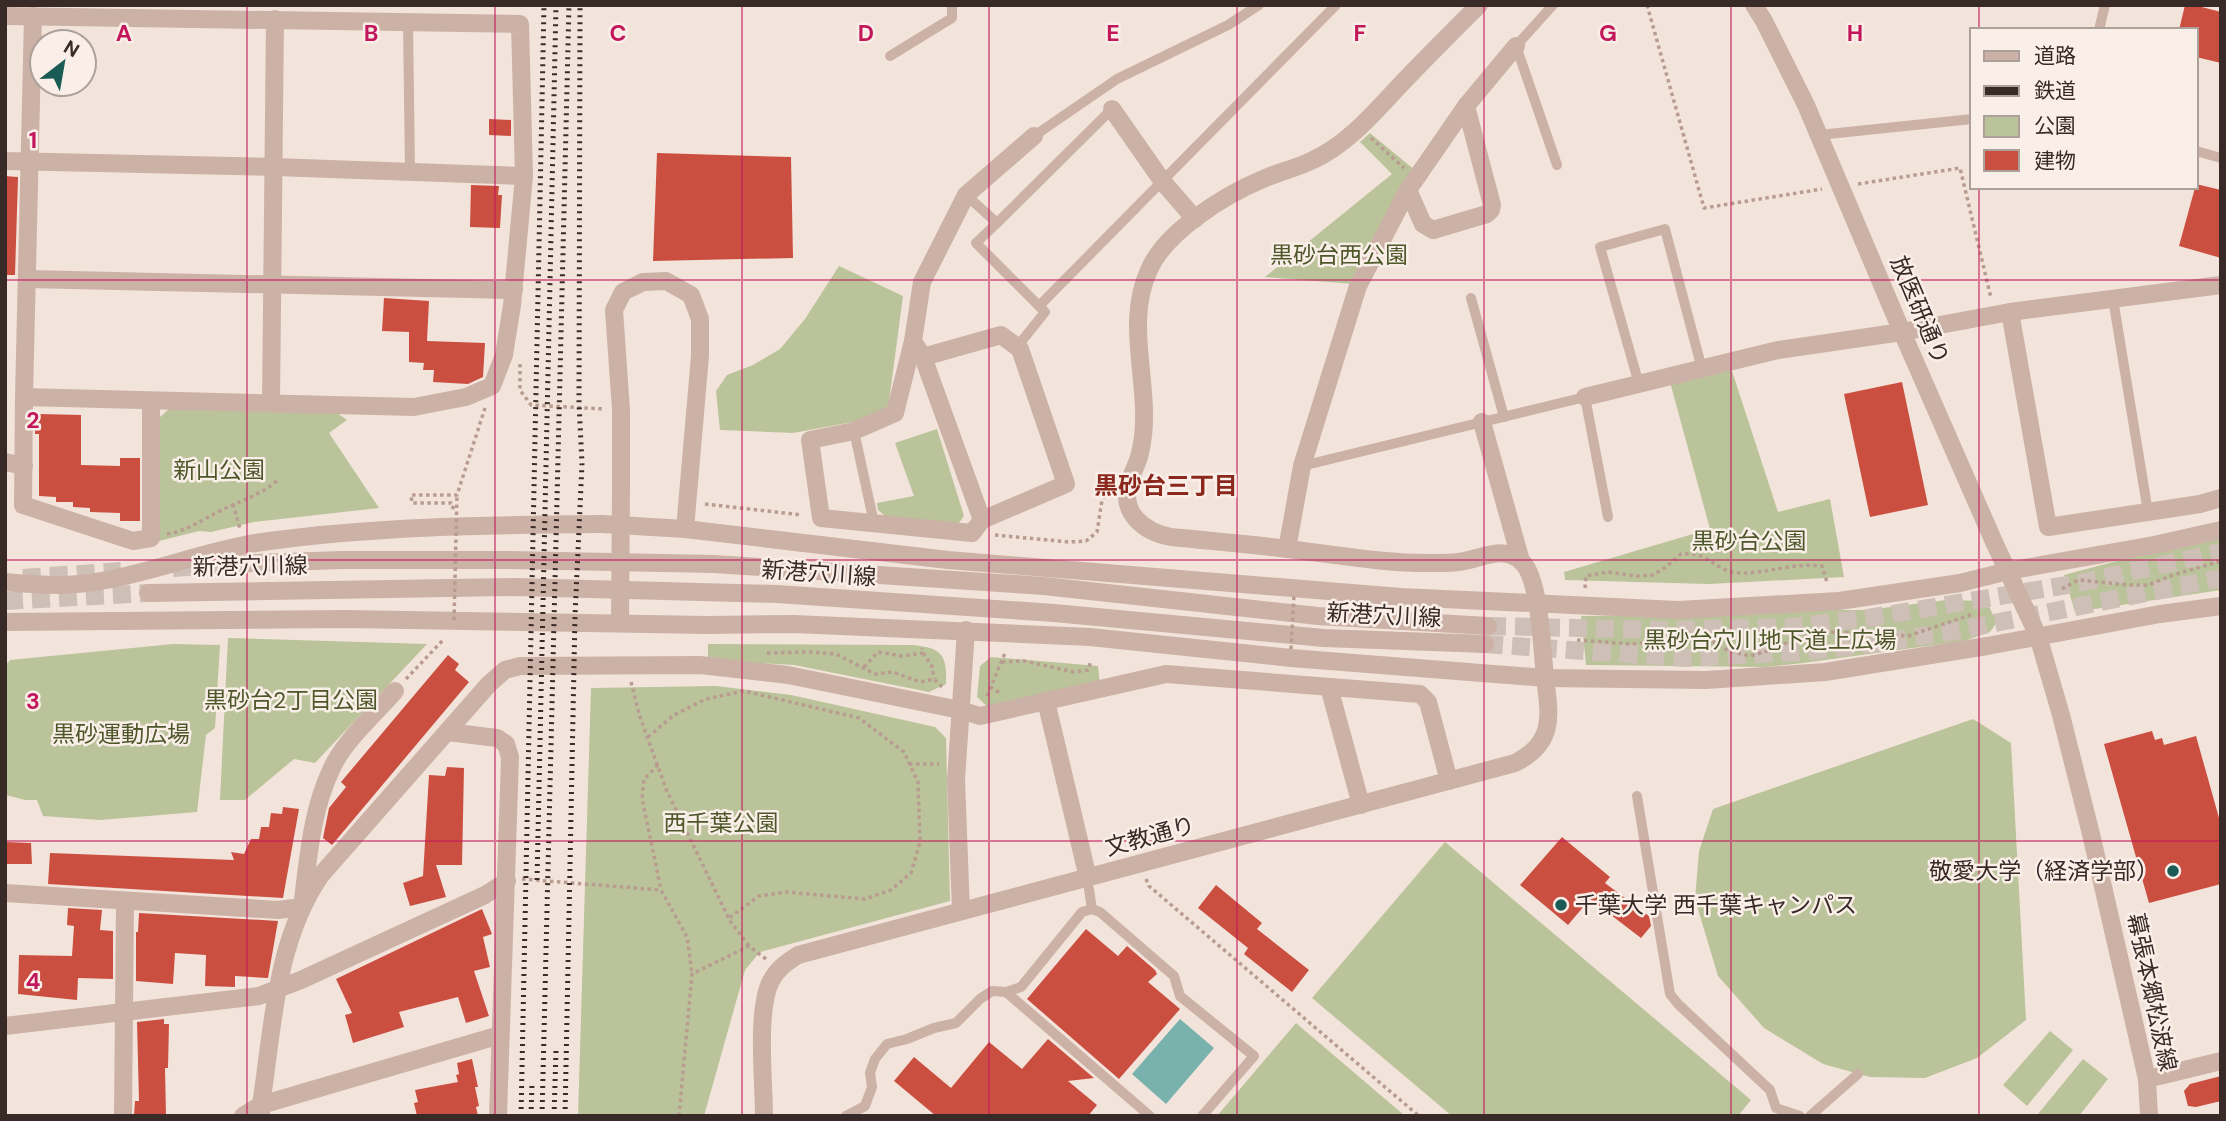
<svg xmlns="http://www.w3.org/2000/svg" width="2226" height="1121" font-family="'DM Sans','Noto Sans JP',sans-serif">
<rect width="100%" height="100%" fill="#f3e4db"/>
<g fill="#bbc39a">
<polygon points="1370,133 1416,171 1355,284 1265,277 1392,174 1360,142"/>
<polygon points="839,266 903,296 888,409 869,419 793,433 720,430 716,391 727,375 753,365 780,349 805,319"/>
<polygon points="1731,368 1778,512 1830,499 1844,577 1709,584 1565,580 1564,572 1710,529 1670,382"/>
<polygon points="169,409 337,413 347,420 329,433 379,508 254,522 211,532 199,531 159,541 160,417"/>
<polygon points="937,429 964,516 958,524 885,516 878,510 877,503 914,496 895,443"/>
<polygon points="2221,533 2221,590 2075,612 2064,575"/>
<polygon points="1946,600 1986,601 1997,622 1990,632 1964,641 1803,663 1765,667 1586,665 1581,616 1737,615 1813,610 1867,610"/>
<polygon points="228,638 427,644 315,763 294,759 245,800 220,800"/>
<polygon points="173,644 220,645 215,728 206,735 197,812 100,820 43,816 37,800 25,800 6,795 5,666 10,660"/>
<path d="M708 644 912 645C942 648 947 654 946 684L929 692 794 665 708 660Z"/>
<polygon points="991,657 1098,666 1100,685 991,710 977,697 980,666"/>
<polygon points="716,686 791,695 935,727 946,738 950,901 760,952 745,970 704,1116 578,1116 591,688"/>
<polygon points="1973,719 2011,743 2026,1020 1977,1058 1925,1078 1870,1077 1823,1064 1764,1028 1718,976 1695,899 1699,851 1713,809"/>
<polygon points="1445,842 1751,1100 1738,1116 1452,1116 1312,998"/>
<polygon points="1296,1023 1405,1116 1217,1116"/>
<polygon points="2050,1031 2073,1050 2027,1106 2003,1085"/>
<polygon points="2083,1059 2108,1079 2079,1116 2040,1116 2038,1114"/>
</g>
<polygon fill="#79b1ac" points="1180,1019 1214,1048 1166,1104 1132,1074"/>
<g fill="#cb4f41">
<polygon points="2185,5 2194,5 2221,12 2221,63 2196,57 2196,30 2179,30"/>
<polygon points="489,119 511,120 511,136 489,135"/>
<polygon points="657,153 791,157 793,258 653,261"/>
<polygon points="5,176 18,177 15,275 5,275"/>
<polygon points="2196,184 2221,190 2221,258 2179,246"/>
<polygon points="471,185 499,186 498,195 502,195 500,228 470,227"/>
<polygon points="384,298 429,301 427,341 485,343 483,377 468,384 433,382 434,370 423,370 424,363 409,362 409,332 382,331"/>
<polygon points="1902,382 1928,505 1870,517 1844,394"/>
<polygon points="39,414 81,415 81,465 120,466 120,458 140,458 140,521 120,521 120,513 90,512 90,508 73,507 73,502 56,502 56,497 39,496 39,434 35,434 35,416 39,416"/>
<polygon points="448,655 459,664 455,670 469,682 332,845 323,838 329,808 346,787 341,782"/>
<polygon points="2152,731 2155,740 2162,738 2164,745 2196,736 2221,825 2221,884 2149,903 2104,744"/>
<polygon points="447,767 464,768 462,865 436,865 446,897 410,906 403,883 423,876 429,775 445,776"/>
<polygon points="283,807 299,809 283,898 48,884 50,853 234,860 231,852 244,854 251,839 259,839 261,827 269,827 271,813 282,814"/>
<polygon points="1562,837 1610,877 1605,883 1649,916 1651,926 1641,938 1590,899 1568,925 1520,885"/>
<polygon points="5,842 31,843 32,864 5,864"/>
<polygon points="1216,885 1262,923 1257,929 1309,970 1292,992 1244,954 1248,948 1198,908"/>
<polygon points="68,908 102,910 100,930 113,931 113,979 78,978 77,1000 18,994 19,955 72,956 74,926 67,925"/>
<polygon points="482,909 492,934 483,937 490,967 474,971 489,1016 466,1023 458,997 399,1012 404,1027 353,1043 345,1015 352,1013 336,979"/>
<polygon points="139,913 278,921 268,978 235,976 235,987 205,986 206,955 175,953 173,984 136,981 136,932 138,932"/>
<polygon points="1086,929 1118,956 1127,946 1155,970 1157,974 1148,982 1180,1009 1119,1079 1027,999"/>
<polygon points="164,1019 164,1024 169,1024 168,1068 165,1068 166,1116 134,1116 135,1101 139,1101 137,1022"/>
<polygon points="1048,1039 1094,1078 1068,1081 1097,1105 1088,1116 936,1116 894,1081 914,1057 951,1088 989,1042 1022,1069"/>
<polygon points="472,1059 478,1087 475,1087 479,1106 476,1107 478,1116 417,1116 414,1103 418,1102 415,1090 458,1082 456,1075 459,1074 457,1063"/>
<polygon points="2221,1076 2221,1101 2196,1107 2188,1106 2184,1091 2190,1084"/>
</g>
<g fill="none" stroke-linecap="round" stroke-linejoin="round">
<g stroke="#cebfb7" stroke-width="18" stroke-dasharray="18 9" stroke-linecap="butt">
<polyline points="173,568 229,564"/>
<polyline points="23,578 121,571"/>
<polyline points="5,601 148,593"/>
<polyline points="1488,626 1663,630 1791,627 1868,618 2079,583 2221,552"/>
<polyline points="1485,644 1685,658 1801,652 1871,644 1949,632 2221,578"/>
</g>
<g stroke="#b89c90" stroke-width="3.5" stroke-dasharray="3.5 3.5" stroke-linecap="butt">
<polyline points="1647,5 1704,208 1822,189"/>
<polyline points="1371,138 1404,168"/>
<polyline points="1858,184 1960,168 1991,298"/>
<polyline points="520,364 520,390 531,405 605,409"/>
<polyline points="233,504 240,529"/>
<polyline points="705,504 802,515"/>
<polyline points="452,509 454,506 451,503 412,503 411,495 457,495 485,408"/>
<path d="M167 534C188 531 203 519 222 510 242 500 263 494 279 479"/>
<polyline points="995,535 1069,542 1086,541 1097,532 1102,500 1109,487"/>
<path d="M1585 588 1586 576 1608 572 1637 576 1653 575 1666 567 1681 554C1686 554 1693 553 1698 555 1712 560 1722 572 1738 573 1766 574 1795 562 1822 566L1827 582"/>
<polyline points="2062,589 2078,580 2129,585 2148,585 2173,575 2221,561"/>
<polyline points="1577,640 1631,644 1643,643 1668,632 1691,632 1699,634 1729,651 1750,656 1771,650 1797,638 1818,633 1843,632 1908,636 1973,614"/>
<polyline points="767,653 808,652 836,654 875,674 893,672 920,682 934,679 942,687"/>
<polyline points="923,653 932,666 934,679"/>
<polyline points="1002,662 1024,661 1074,672 1088,670 1091,661"/>
<polyline points="864,667 878,652 902,656 923,653 922,648"/>
<polyline points="406,679 444,639"/>
<polyline points="631,682 639,714 666,789 730,921 749,946"/>
<polyline points="990,687 1000,693"/>
<polyline points="987,696 1005,653"/>
<polyline points="648,737 674,715 706,699 744,691 859,718 904,752 918,782 920,842 911,873 891,890 865,899 786,892 759,896 729,918"/>
<polyline points="909,764 939,764"/>
<polyline points="658,765 644,779 642,798 661,890"/>
<polyline points="522,879 661,890 687,937 692,974"/>
<polyline points="1146,879 1149,886 1419,1116"/>
<polyline points="679,1116 692,974 749,946 766,959"/>
</g>
<g stroke="#ccb2a6" stroke-width="10">
<polyline points="1553,5 1516,46 1557,165"/>
<polyline points="408,23 410,172"/>
<polyline points="2099,30 2105,5"/>
<polyline points="890,56 952,18 952,5"/>
<polyline points="1819,135 1972,119"/>
<polyline points="1034,136 1117,79 1228,25 1259,5"/>
<polyline points="2196,151 2221,158"/>
<polyline points="966,195 997,223 1112,109"/>
<polyline points="997,223 976,243 1039,306 1336,5"/>
<polyline points="1471,298 1504,417"/>
<polyline points="2113,299 2148,512"/>
<polyline points="1017,347 1045,312 1039,306"/>
<polyline points="1639,384 1600,247 1665,229 1702,369"/>
<polyline points="854,431 874,523"/>
<polyline points="1302,466 1585,397 1608,517"/>
<polyline points="1637,796 1670,994 1678,1004 1770,1090 1776,1108 1800,1116"/>
<polyline points="1089,889 1092,909 1100,912 1174,976 1180,996 1254,1056 1202,1116"/>
<polyline points="1006,992 1150,1116"/>
<polyline points="846,1116 865,1106 872,1087 870,1073 875,1059 887,1044 907,1039 934,1028 956,1023 980,999 992,991 1006,992 1021,987 1082,912 1092,909"/>
<polyline points="1810,1116 1858,1074"/>
</g>
<g stroke="#ccb2a6" stroke-width="18">
<polyline points="5,16 520,24 524,176 512,305 504,355 492,386 466,397 414,407 24,397"/>
<polyline points="33,16 24,397 23,505 133,541 151,538 151,401"/>
<polyline points="1112,109 1163,182 1195,219"/>
<polyline points="5,161 275,167 524,176"/>
<polyline points="1408,190 1423,224 1433,230 1487,214 1491,210 1492,205 1466,106"/>
<polyline points="28,279 514,290"/>
<polyline points="2010,312 2048,527 2200,504 2221,498"/>
<polyline points="913,341 895,413 854,431 810,440 821,518 972,533 982,520"/>
<polyline points="923,357 1001,335 1020,349 1066,484 982,520 923,357 913,341 922,282 966,195 1034,136"/>
<polyline points="1585,397 1778,350 1902,332 2010,312 2221,285"/>
<polyline points="271,403 275,19"/>
<polyline points="1482,422 1521,561"/>
<polyline points="5,462 24,466"/>
<polyline points="621,485 621,410 614,310 623,292 643,282 666,281 691,295 700,319 700,356 685,529"/>
<polyline points="1287,549 1302,466 1358,286 1408,190 1466,106 1516,46"/>
<path d="M5 582C37 585 69 587 101 581 155 572 207 550 262 542 374 526 489 525 602 524"/>
<polyline points="1329,687 1361,805"/>
<polyline points="1046,701 1088,878"/>
<polyline points="448,732 497,738 506,744 510,757 498,1116"/>
<path d="M5 893 278 910 302 907C308 862 311 812 331 770 343 742 375 714 395 691"/>
<polyline points="961,911 956,780 966,630"/>
<polyline points="5,1026 259,996 301,980 485,895 507,881"/>
<polyline points="2147,1079 2221,1061"/>
<polyline points="123,1116 125,901"/>
<polyline points="243,1116 261,1105 500,1035"/>
<path d="M261 1116V1105C273 1028 275 941 321 875L489 684 505 670 520 666 700 665 788 675 960 710 980 716 1166 674 1420 694 1428 702 1449 781"/>
</g>
<g stroke="#ccb2a6" stroke-width="18">
<polyline points="1754,5 1764,21 1806,105 1902,332 1994,542 2038,636 2061,715 2091,834 2147,1079 2149,1116"/>
<polyline points="602,524 685,529 948,560 1401,597 1678,610 1839,601 1960,583 2008,571 2154,545 2221,530"/>
<polyline points="229,564 342,560 509,560 714,564 1044,586 1318,616 1488,626"/>
<polyline points="148,593 517,587 777,594 1054,613 1324,638 1485,644"/>
<polyline points="5,622 346,619 708,625 794,624 1090,637 1291,658 1546,678 1706,680 1825,672 1987,646 2160,614 2221,606"/>
<path d="M764 1116C764 1083 756 1009 771 981 777 969 787 962 798 955L1515 763C1555 743 1550 717 1545 677 1542 651 1540 581 1523 563 1504 543 1480 560 1458 562 1451 563 1443 563 1436 563 1386 564 1338 555 1288 549 1249 544 1210 541 1171 537 1144 532 1120 513 1129 483 1132 473 1138 463 1140 453 1155 393 1122 328 1149 270 1166 231 1225 195 1263 179 1279 172 1297 168 1313 160 1350 143 1377 109 1404 81 1429 55 1454 30 1479 5"/>
</g>
<g stroke="#382a27" stroke-width="5" stroke-dasharray="2 5" stroke-linecap="butt">
<polyline points="537,880 556,5"/>
<polyline points="521,1116 544,5"/>
<polyline points="531,1116 532,1083"/>
<polyline points="542,1116 569,5"/>
<polyline points="554,1116 556,1050"/>
<polyline points="565,1116 575,616 582,464 579,403 580,5"/>
</g>
<g stroke="#b89c90" stroke-width="3.5" stroke-dasharray="3.5 3.5" stroke-linecap="butt">
<polyline points="454,620 457,495"/>
<polyline points="1291,649 1294,595"/>
</g>
<polyline stroke="#ccb2a6" stroke-width="18" points="620,623 621,485"/>
</g>
<path fill="none" stroke="#c2185b" stroke-width="2" stroke-opacity="0.55" d="M247 5V1116M495 5V1116M742 5V1116M989 5V1116M1237 5V1116M1484 5V1116M1731 5V1116M1979 5V30M1979 187V1116M5 280H2221M5 560H2221M5 841H2221"/>
<g fill="#1b5b56" stroke="#faefe8" stroke-width="2.5">
<circle cx="2173" cy="871" r="7"/>
<circle cx="1561" cy="905" r="7"/>
</g>
<g text-anchor="middle" dominant-baseline="central" stroke-width="5" stroke-linejoin="round" paint-order="stroke">
<g font-size="23" fill="#4d572a" stroke="#faefe8">
<text x="1339" y="255">黒砂台西公園</text>
<text x="219" y="470">新山公園</text>
<text x="1749" y="541">黒砂台公園</text>
<text x="1770" y="640">黒砂台穴川地下道上広場</text>
<text x="291" y="700">黒砂台2丁目公園</text>
<text x="121" y="734">黒砂運動広場</text>
<text x="721" y="823">西千葉公園</text>
</g>
<g font-size="23" fill="#382a27" stroke="#faefe8">
<text transform="translate(1920 310) rotate(67)">放医研通り</text>
<text transform="translate(250 566) rotate(-1)">新港穴川線</text>
<text transform="translate(819 573) rotate(4)">新港穴川線</text>
<text transform="translate(1384 615) rotate(3)">新港穴川線</text>
<text transform="translate(1150 836) rotate(-15)">文教通り</text>
<text transform="translate(2152 992) rotate(78)">幕張本郷松波線</text>
</g>
<g font-size="23" fill="#382a27" stroke="#faefe8" text-anchor="end">
<text x="2159" y="871">敬愛大学（経済学部）</text>
<text x="1575" y="905" text-anchor="start">千葉大学 西千葉キャンパス</text>
</g>
<g font-size="24" font-weight="bold" fill="#8a281d" stroke="#faefe8">
<text x="1166" y="485">黒砂台三丁目</text>
</g>
</g>
<g font-size="23" text-anchor="middle" font-weight="bold" fill="#c2185b" stroke="#faefe8" stroke-width="5" stroke-linejoin="round" paint-order="stroke">
<text x="124" y="41">A</text>
<text x="371" y="41">B</text>
<text x="618" y="41">C</text>
<text x="866" y="41">D</text>
<text x="1113" y="41">E</text>
<text x="1360" y="41">F</text>
<text x="1608" y="41">G</text>
<text x="1855" y="41">H</text>
<text x="33" y="148">1</text>
<text x="33" y="428">2</text>
<text x="33" y="709">3</text>
<text x="33" y="989">4</text>
</g>
<rect width="2226" height="1121" fill="none" stroke="#382a27" stroke-width="14"/>
<rect x="1970" y="28" width="228" height="161" fill="#faefe8" stroke="#aca09b" stroke-width="2"/>
<rect x="1984" y="51" width="35" height="10" fill="#ccb2a6" stroke="#aca09b" stroke-width="2"/>
<text x="2034" y="63" font-size="21" fill="#382a27">道路</text>
<rect x="1984" y="86" width="35" height="10" fill="#382a27" stroke="#aca09b" stroke-width="2"/>
<text x="2034" y="98" font-size="21" fill="#382a27">鉄道</text>
<rect x="1984" y="116" width="35" height="21" fill="#bbc39a" stroke="#aca09b" stroke-width="2"/>
<text x="2034" y="133" font-size="21" fill="#382a27">公園</text>
<rect x="1984" y="150" width="35" height="21" fill="#cb4f41" stroke="#aca09b" stroke-width="2"/>
<text x="2034" y="168" font-size="21" fill="#382a27">建物</text>
<g transform="translate(63 63) rotate(31)"><circle r="33" fill="#faefe8" stroke="#aca09b" stroke-width="2"/>
<path d="M0-5L12 26L0 18L-12 26Z" fill="#1b5b56"/>
<text y="-10" font-size="19" font-weight="bold" text-anchor="middle" fill="#382a27">N</text>
</g>
</svg>
